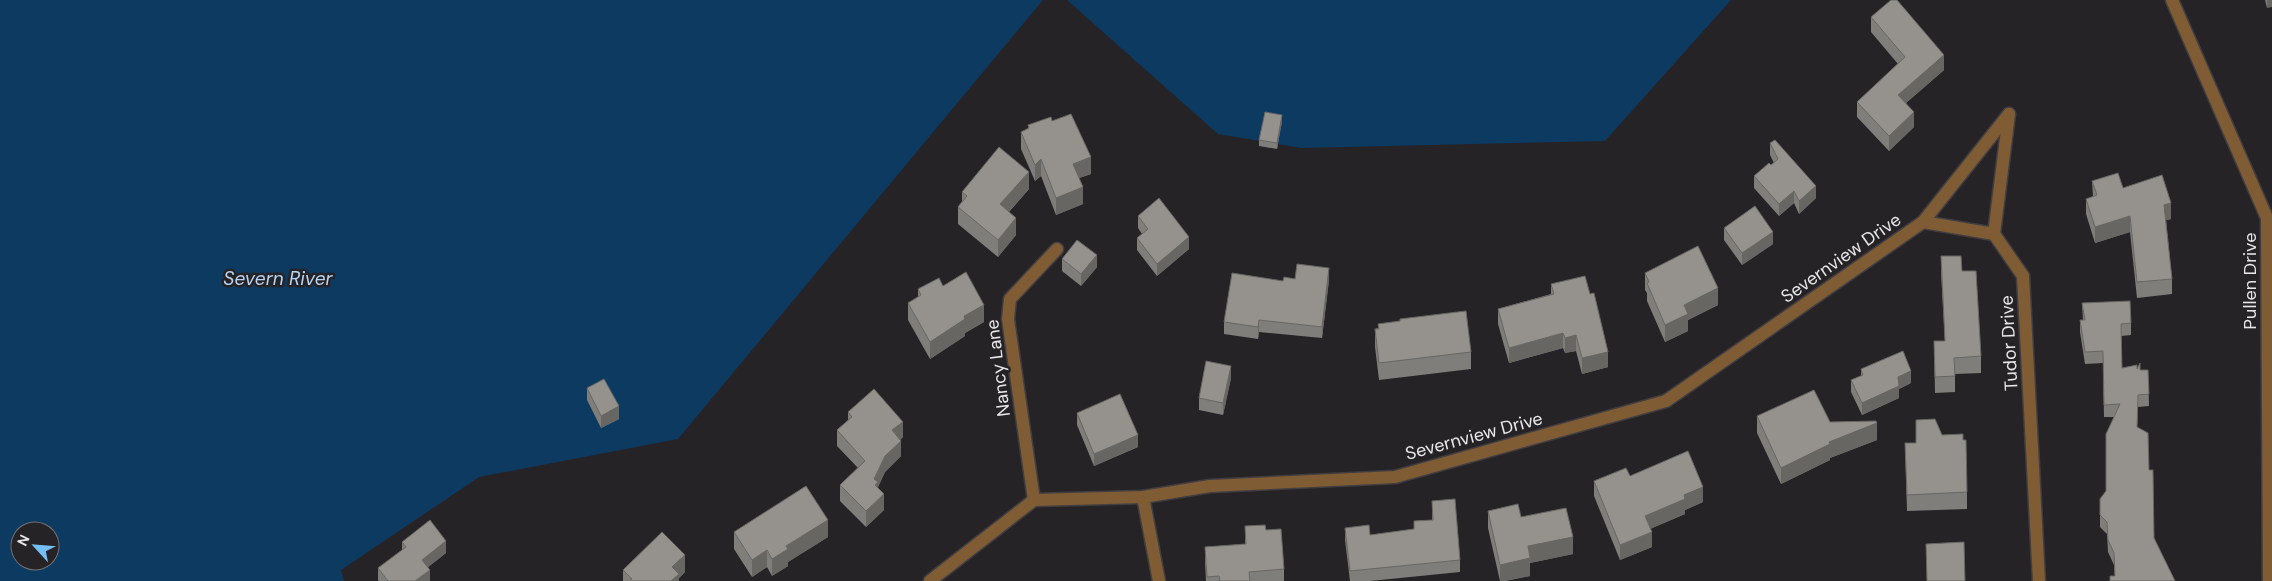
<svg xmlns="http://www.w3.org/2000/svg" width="2272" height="581" font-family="'DM Sans',sans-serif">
<rect width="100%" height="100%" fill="#262327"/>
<g fill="#0d3a61" fill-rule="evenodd">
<path d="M0 0H1043L678 439 479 477 341 570 344 581H0ZM20 531H50V561H20Z"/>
<polygon points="1067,0 1731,0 1605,141 1301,148 1218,134"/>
</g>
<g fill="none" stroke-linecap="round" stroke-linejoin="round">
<defs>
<g id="minor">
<polyline points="2172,0 2267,218 2269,581"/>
<polyline points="2009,114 1994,234 2023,276 2039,581"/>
<polyline points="1923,222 2009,114"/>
<polyline points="1143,497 1159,581"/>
<polyline points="1034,500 1008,319 1010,299 1057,249"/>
<polyline points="930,581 1034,500 1143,497 1210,486 1395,477 1666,401 1923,222 1994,234"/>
</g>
</defs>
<use href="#minor" stroke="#413e42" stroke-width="15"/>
<use href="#minor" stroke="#7f5c33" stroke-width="12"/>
</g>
<g fill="#807e7a">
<polygon points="2265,0 2272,0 2267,8"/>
<polygon points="1871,17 1944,70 1906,103 1914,127 1889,151 1857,117 1857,102 1898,64 1871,32"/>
<polygon points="1052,121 1091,174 1079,178 1083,204 1056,215 1041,176 1035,181 1021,149 1021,132 1028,129 1028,125"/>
<polygon points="1282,121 1277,149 1259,146 1259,140"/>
<polygon points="1770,143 1816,198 1799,214 1794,203 1779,216 1754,188 1754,176 1774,163 1770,155"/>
<polygon points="2092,181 2123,188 2171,219 2166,220 2172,279 2172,294 2137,298 2130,232 2095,243 2086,214 2086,199 2093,197"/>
<polygon points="1029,189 1009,212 1016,235 998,257 958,224 958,207 962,201 962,192"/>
<polygon points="1138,216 1189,249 1157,276 1137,250 1137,238 1142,234 1138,228"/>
<polygon points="1724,228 1773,244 1742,265 1724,240"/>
<polygon points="1941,256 1962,271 1981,356 1981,373 1955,374 1955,392 1935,393 1934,341 1945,341 1941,273"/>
<polygon points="1062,259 1097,267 1081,286 1062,271"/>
<polygon points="1645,273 1718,305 1688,320 1688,331 1665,342 1647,301 1647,293 1645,290"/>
<polygon points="1295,279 1329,280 1322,338 1259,332 1258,339 1224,334 1224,322 1283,281"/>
<polygon points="1551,284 1608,367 1582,374 1576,351 1565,353 1563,348 1509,363 1498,324 1498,309 1551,294"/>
<polygon points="943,286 984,322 965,333 965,336 930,359 908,320 908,303 918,297 918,289"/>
<polygon points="2082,303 2131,323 2131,335 2121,336 2122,368 2140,370 2148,370 2149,406 2138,407 2137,428 2149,470 2154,538 2175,581 2110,581 2110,576 2115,576 2114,565 2108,552 2107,534 2100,527 2100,499 2106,491 2114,417 2104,417 2103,363 2085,364 2080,332 2080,320 2083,320"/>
<polygon points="1400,319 1471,352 1471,369 1379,380 1375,347 1375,329 1400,321"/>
<polygon points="1861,369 1911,383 1899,389 1899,398 1862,415 1851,392 1851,380 1861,376"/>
<polygon points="1231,378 1223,415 1199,410 1199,398"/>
<polygon points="587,388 619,419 601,428 587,400"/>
<polygon points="848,412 903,437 900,440 901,456 885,472 878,487 884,510 866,527 840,501 840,485 858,468 837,446 837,430 848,420"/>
<polygon points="1077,413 1138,447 1094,466 1077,425"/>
<polygon points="1757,416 1830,422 1877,440 1830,458 1830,460 1781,484 1757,433"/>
<polygon points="1916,420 1967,492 1967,509 1907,511 1905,443 1916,443"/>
<polygon points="1630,476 1703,502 1685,510 1685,514 1650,529 1652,547 1620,560 1594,496 1594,481"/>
<polygon points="1432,501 1460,560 1460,572 1370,581 1350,581 1345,540 1345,528 1370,535 1414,529 1414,521 1432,520"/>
<polygon points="1488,511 1521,517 1573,554 1530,563 1530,576 1505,581 1500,581 1488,528"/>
<polygon points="1245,526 1266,530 1284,569 1284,581 1206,581 1205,564 1205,547 1245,544"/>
<polygon points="734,532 828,537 788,562 788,566 772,576 767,567 752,577 734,549"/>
<polygon points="402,542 446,553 428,567 430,581 379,581 378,580 378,568 402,550"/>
<polygon points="623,570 685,572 679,578 679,581 623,581"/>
</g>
<g fill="#686663">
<polygon points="2267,0 2272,0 2272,7 2267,8"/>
<polygon points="1944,55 1944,70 1898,110 1898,95"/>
<polygon points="1914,112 1914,127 1889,151 1889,136"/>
<polygon points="1282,115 1282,121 1277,149 1277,143"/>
<polygon points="1091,157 1091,174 1073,180 1073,164"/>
<polygon points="1041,159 1041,176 1035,181 1035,165"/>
<polygon points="1029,172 1029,189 1000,221 1000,204"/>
<polygon points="1816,186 1816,198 1799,214 1799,201"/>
<polygon points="1083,187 1083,204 1056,215 1056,198"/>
<polygon points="1794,191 1794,203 1779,216 1779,204"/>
<polygon points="2171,203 2171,219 2164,221 2164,205"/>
<polygon points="2130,216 2130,232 2095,243 2095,227"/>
<polygon points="1016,218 1016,235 998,257 998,240"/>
<polygon points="1773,232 1773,244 1742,265 1742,253"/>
<polygon points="1189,237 1189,249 1157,276 1157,264"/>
<polygon points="1097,255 1097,267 1081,286 1081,274"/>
<polygon points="1329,268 1329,280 1322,338 1322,327"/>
<polygon points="1718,288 1718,305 1688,320 1688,331 1665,342 1665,325 1684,305"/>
<polygon points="984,305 984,322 965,333 965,336 930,359 930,342 964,316"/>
<polygon points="1259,320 1259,332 1258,339 1258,327"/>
<polygon points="1563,333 1563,348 1509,363 1509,348"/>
<polygon points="1576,335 1576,351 1565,353 1565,338"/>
<polygon points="1608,352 1608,367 1582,374 1582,358"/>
<polygon points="1231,366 1231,378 1223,415 1223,403"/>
<polygon points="1911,371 1911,383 1899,389 1899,398 1862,415 1862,403 1898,377"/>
<polygon points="619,406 619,419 601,428 601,416"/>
<polygon points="903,422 903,437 892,446 892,430"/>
<polygon points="1877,423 1877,440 1830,458 1830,460 1781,484 1781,468 1829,442"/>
<polygon points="1138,435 1138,447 1094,466 1094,454"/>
<polygon points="901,441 901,456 885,472 878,487 878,498 875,501 874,479 885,456"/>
<polygon points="1703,487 1703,502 1685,510 1685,514 1645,531 1645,516 1684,495"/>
<polygon points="884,494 884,510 866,527 866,511"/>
<polygon points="828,520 828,537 788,562 788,566 772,576 772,559 786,546"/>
<polygon points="1652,532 1652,547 1620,560 1620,545"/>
<polygon points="1573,537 1573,554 1530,563 1530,576 1505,581 1500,581 1500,565 1528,546"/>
<polygon points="446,541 446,553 422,572 422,560"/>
<polygon points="767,550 767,567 752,577 752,560"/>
<polygon points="685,555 685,572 679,578 679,581 671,581 672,567"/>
<polygon points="430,570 430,581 415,581"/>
</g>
<g fill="#95928e" stroke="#686663">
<polygon points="1891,0 1897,0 1944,55 1898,95 1914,112 1889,136 1857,102 1905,57 1871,17"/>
<polygon points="1265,112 1282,115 1277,143 1259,140"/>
<polygon points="1071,114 1091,157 1073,164 1083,187 1056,198 1041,159 1035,165 1021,132 1029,128 1028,125 1051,117 1052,121"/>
<polygon points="1775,140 1816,186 1799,201 1794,191 1779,204 1754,176 1769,163 1771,165 1778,159 1770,143"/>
<polygon points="999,147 1029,172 1000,204 1016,218 998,240 958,207 967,196 962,192"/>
<polygon points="2118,173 2123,188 2162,175 2171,203 2164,205 2172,279 2137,282 2130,216 2095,227 2086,199 2097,195 2092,181"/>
<polygon points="1159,198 1189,237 1157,264 1137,238 1148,229 1138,216"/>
<polygon points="1755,206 1773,232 1742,253 1724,228"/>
<polygon points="1077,240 1097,255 1081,274 1062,259"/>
<polygon points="1698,246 1718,288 1684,305 1688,314 1665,325 1647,283 1649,282 1645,273"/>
<polygon points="1941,256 1961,256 1962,271 1976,271 1981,356 1954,358 1955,376 1935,377 1934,341 1945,341"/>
<polygon points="1297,264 1329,268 1322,327 1259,320 1258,327 1224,322 1232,273 1283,281 1284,277 1295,279"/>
<polygon points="966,272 984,305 964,316 965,319 930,342 908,303 921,295 918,289 939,278 943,286"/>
<polygon points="1585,276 1590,294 1594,293 1608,352 1582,358 1576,335 1565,338 1563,333 1509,348 1498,309 1554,294 1551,284"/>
<polygon points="2130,301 2131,323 2121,324 2122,368 2137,365 2137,369 2140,363 2140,370 2148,370 2149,394 2138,395 2137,427 2148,433 2149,470 2153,470 2154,538 2175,581 2110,581 2110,576 2115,576 2114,553 2108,540 2107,522 2100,515 2100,499 2106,491 2106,434 2120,404 2104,405 2103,351 2085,352 2080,320 2085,320 2082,303"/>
<polygon points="1466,311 1471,352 1379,363 1375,329 1379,329 1378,324 1400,321 1400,319"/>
<polygon points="1903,351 1911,371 1898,377 1899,386 1862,403 1851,380 1863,375 1861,369"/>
<polygon points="1206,361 1231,366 1223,403 1199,398"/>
<polygon points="604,379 619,406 601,416 587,388"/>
<polygon points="874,389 903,422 892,430 901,441 885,456 874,479 878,482 875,485 884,494 866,511 840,485 865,461 837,430 852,417 848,412"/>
<polygon points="1814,390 1830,422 1876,421 1877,423 1829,442 1830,444 1781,468 1757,416"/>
<polygon points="1120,394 1138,435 1094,454 1077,413"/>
<polygon points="1935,419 1942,435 1963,434 1963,440 1966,440 1967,492 1907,495 1905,443 1916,443 1916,420"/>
<polygon points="1688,451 1703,487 1684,495 1685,499 1645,516 1652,532 1620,545 1594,481 1626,468 1630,476"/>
<polygon points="806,486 828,520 786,546 788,549 772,559 767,550 752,560 734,532"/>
<polygon points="1455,499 1460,560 1350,571 1345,528 1369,525 1370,535 1414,529 1414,521 1433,520 1432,501"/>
<polygon points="1518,504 1521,517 1566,508 1573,537 1528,546 1530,558 1500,565 1488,511"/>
<polygon points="430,520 446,541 422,560 430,570 415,581 388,581 378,568 406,547 402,542"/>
<polygon points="1265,525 1266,530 1281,529 1284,569 1249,572 1250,581 1220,581 1219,576 1207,577 1205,547 1246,544 1245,526"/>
<polygon points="662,532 685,555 672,567 679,574 671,581 630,581 632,579 623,570"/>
<polygon points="1964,542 1965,581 1927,581 1926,544"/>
</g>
<g text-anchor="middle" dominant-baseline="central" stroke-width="5" stroke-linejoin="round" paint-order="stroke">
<g font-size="18" fill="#e7e6e8" stroke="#262327">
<text transform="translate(1841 258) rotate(-35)">Severnview Drive</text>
<text transform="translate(2250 281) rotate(-90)">Pullen Drive</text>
<text transform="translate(2009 343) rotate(-93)">Tudor Drive</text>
<text transform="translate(998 368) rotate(-97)">Nancy Lane</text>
<text transform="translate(1474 436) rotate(-15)">Severnview Drive</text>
</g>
<g font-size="19" font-style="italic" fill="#b7d5f4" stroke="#262327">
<text x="278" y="278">Severn River</text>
</g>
</g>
<g transform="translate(35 546) rotate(296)"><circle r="24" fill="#262327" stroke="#737174"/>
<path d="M0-4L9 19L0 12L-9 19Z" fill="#74c0f6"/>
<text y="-8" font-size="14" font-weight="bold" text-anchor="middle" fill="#e7e6e8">N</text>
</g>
</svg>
